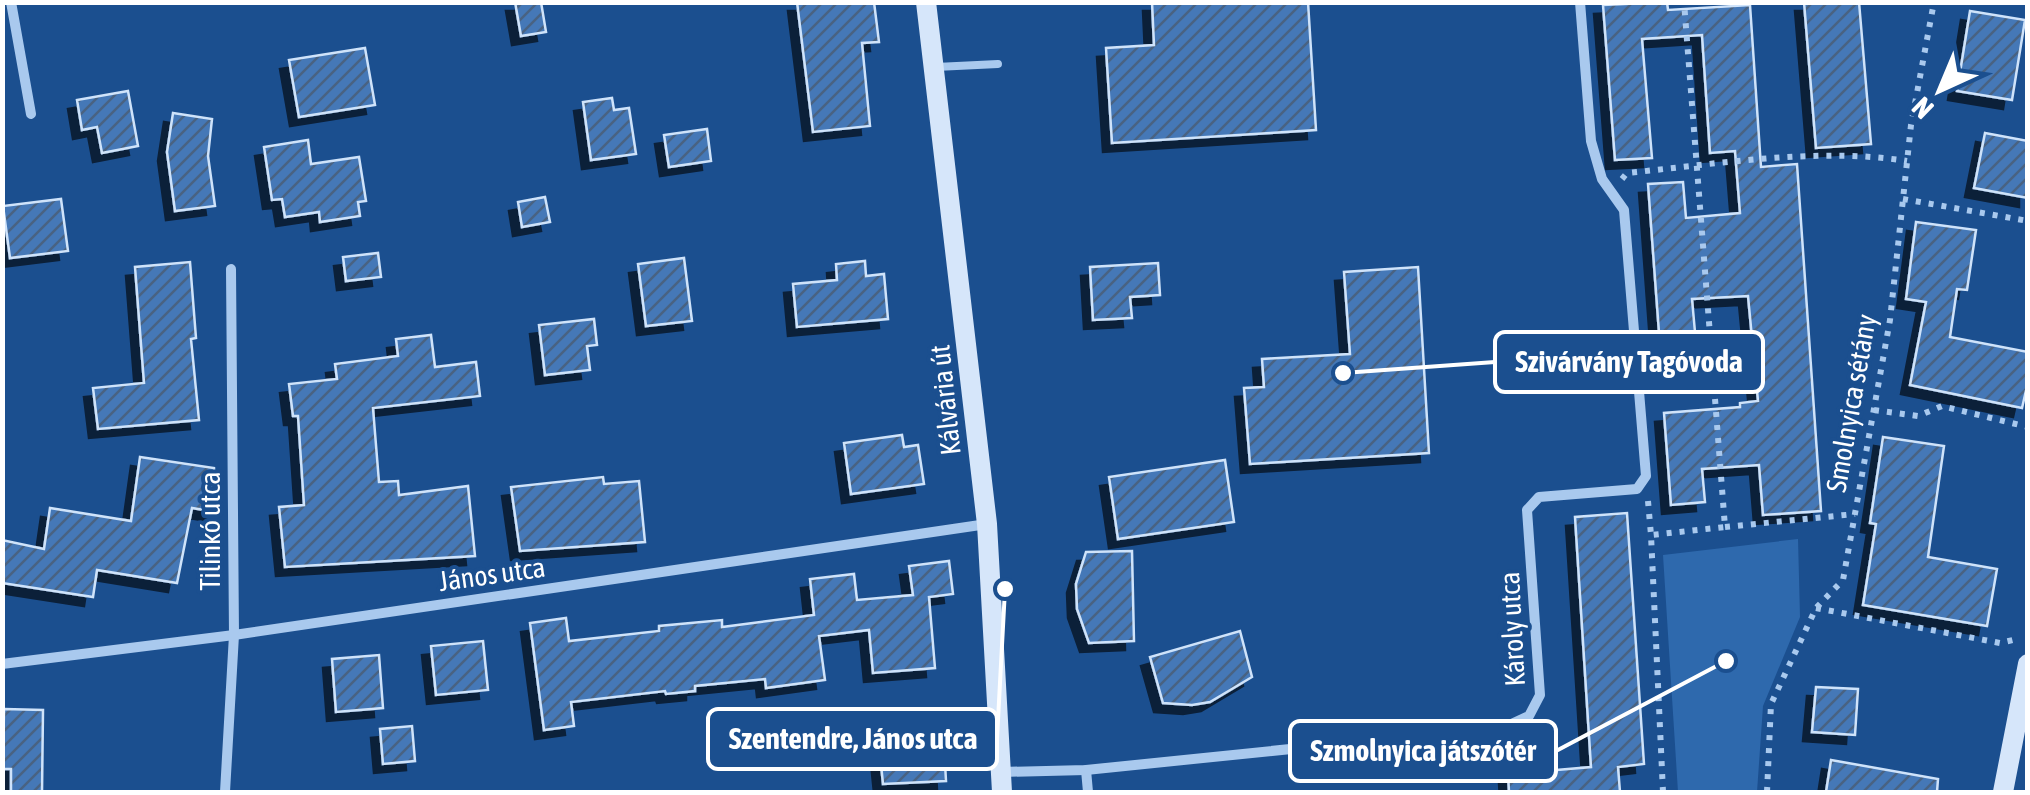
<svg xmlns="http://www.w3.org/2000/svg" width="2030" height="795" font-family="'Asap Condensed',sans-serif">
<defs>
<pattern id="building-hatch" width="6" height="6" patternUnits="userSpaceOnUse" patternTransform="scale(2.5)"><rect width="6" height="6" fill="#4478b7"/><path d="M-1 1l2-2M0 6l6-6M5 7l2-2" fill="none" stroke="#486282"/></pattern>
<filter id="shadow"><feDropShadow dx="-9" dy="9" stdDeviation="0" flood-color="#0009"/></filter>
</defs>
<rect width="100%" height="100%" fill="#1b4f8f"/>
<polygon fill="#2e69ad" points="1798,539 1800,617 1763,706 1757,792 1678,792 1663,555"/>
<g fill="url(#building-hatch)" stroke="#cfe3fa" stroke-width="2.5" filter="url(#shadow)">
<polygon points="515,2 541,2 546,32 521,36"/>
<polygon points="797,2 874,2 879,42 862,43 870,126 813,132"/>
<polygon points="1152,2 1308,2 1316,130 1112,143 1106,48 1154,45"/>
<polygon points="1667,2 1668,10 1750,5 1761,167 1797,164 1821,511 1763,515 1759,465 1702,469 1705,502 1671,505 1664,413 1740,407 1740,403 1758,401 1748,296 1692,299 1696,343 1660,346 1648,184 1683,182 1686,218 1740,213 1735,151 1710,153 1702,35 1642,39 1652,158 1615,160 1603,5"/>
<polygon points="1804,2 1859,2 1871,144 1816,148"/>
<polygon points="1970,11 2025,20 2012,100 1957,91"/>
<polygon points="365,48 375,105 299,117 289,60"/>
<polygon points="128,91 138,146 102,153 97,127 82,130 77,100"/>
<polygon points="612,98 614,110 629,108 636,154 591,160 583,102"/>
<polygon points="173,113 212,119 208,156 215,206 175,211 167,152"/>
<polygon points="707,129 711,161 669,167 664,135"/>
<polygon points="1985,133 2028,141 2028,198 1974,188"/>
<polygon points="308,140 311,164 359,157 366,201 358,202 360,216 320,222 319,212 285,217 282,199 272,200 264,147"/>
<polygon points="545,197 550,222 522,227 518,202"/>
<polygon points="61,199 68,251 10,258 3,206"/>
<polygon points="1916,222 1976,230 1967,290 1957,289 1950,337 2028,352 2028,382 2022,408 1910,385 1926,302 1906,299"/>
<polygon points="378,253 381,277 346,281 343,257"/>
<polygon points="684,258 692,321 646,326 638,264"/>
<polygon points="865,261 866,276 884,274 888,319 797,327 793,284 837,280 836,264"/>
<polygon points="190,262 196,338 191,339 199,420 98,429 93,388 144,383 135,267"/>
<polygon points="1158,263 1160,295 1130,297 1132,318 1093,320 1090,267"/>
<polygon points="1418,267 1429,453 1250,464 1244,388 1264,387 1262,359 1350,354 1344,272"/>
<polygon points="594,319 597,345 587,346 590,370 545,375 539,325"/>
<polygon points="431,335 435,367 476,362 480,396 373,408 379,482 398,481 399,495 468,486 475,556 285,567 279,507 304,505 298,416 293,416 289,384 337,379 335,364 398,356 396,339"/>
<polygon points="902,435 904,447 918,445 924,484 851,494 844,443"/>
<polygon points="1883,437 1944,446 1928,557 1997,569 1987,626 1863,605 1876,524 1870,523"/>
<polygon points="140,457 214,468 216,512 192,508 177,583 97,570 93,597 2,583 2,540 44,549 50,508 131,521"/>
<polygon points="1225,460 1234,522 1118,539 1109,477"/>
<polygon points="603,477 604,484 639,481 645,542 520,551 511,487"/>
<polygon points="1627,513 1644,764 1618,767 1620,792 1509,792 1508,774 1591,767 1575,517"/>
<polygon points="1132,551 1134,641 1089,643 1077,609 1076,584 1086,552"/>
<polygon points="949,561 953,594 929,597 935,668 873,673 869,630 819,636 825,680 766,688 765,679 695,686 695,691 666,694 665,691 571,702 574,726 544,730 530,623 566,618 569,641 659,631 659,626 722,620 722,627 814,615 810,579 854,574 857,600 913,595 909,566"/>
<polygon points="1240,631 1252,677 1210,702 1192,705 1163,703 1150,657"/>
<polygon points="483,641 488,690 436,695 431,646"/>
<polygon points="379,655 383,708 336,712 332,659"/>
<polygon points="1816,687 1858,689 1855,735 1812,732"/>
<polygon points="4,709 43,710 42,792 11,792 11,769 3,769"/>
<polygon points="412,726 415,761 383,764 380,729"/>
<polygon points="943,727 946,781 883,784 879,745 909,743 908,729"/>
<polygon points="1831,760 1938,779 1937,792 1826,792"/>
</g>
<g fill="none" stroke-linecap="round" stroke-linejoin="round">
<g stroke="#a9c9ee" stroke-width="6" stroke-dasharray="5 8" stroke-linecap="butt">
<path d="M1622 179 1627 173C1717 164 1818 147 1907 161"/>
<polyline points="1903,199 2028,221"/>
<polyline points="1874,410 1918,416 1942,406 2028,427"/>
<polyline points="1648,501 1651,535"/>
<polyline points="1725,527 1855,514"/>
<polyline points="1816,608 2000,643 2017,639"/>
<polyline points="1663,792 1651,535 1725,527 1684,2"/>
<polyline points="1767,792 1771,704 1816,608 1843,580 1890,320 1911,125 1934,2"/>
</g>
<polyline stroke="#a9c9ee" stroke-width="8" points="936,67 998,64"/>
<g stroke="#a9c9ee" stroke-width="10">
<polyline points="11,2 31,114"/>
<polyline points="2,664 234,635 987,524"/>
<polyline points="1086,770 1088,792"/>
<polyline points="1002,772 1086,770 1505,727 1529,716 1540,695 1527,510 1539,497 1637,489 1646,476 1624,210 1602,179 1591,141 1580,2"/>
<polyline points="225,792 234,635 231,269"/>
</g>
<g stroke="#d6e6fa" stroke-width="20">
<polyline points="926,2 987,524 1002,792"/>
<polyline points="2003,792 2028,664"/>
</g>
</g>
<g text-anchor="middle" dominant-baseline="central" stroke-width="8" stroke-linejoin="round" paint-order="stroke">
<g font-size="28" fill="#fff" stroke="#1b4f8f">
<text transform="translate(945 400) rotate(-96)">Kálvária út</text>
<text transform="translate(1851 403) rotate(-80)">Smolnyica sétány</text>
<text transform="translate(210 531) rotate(-90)">Tilinkó utca</text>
<text transform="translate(492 574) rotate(-8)">János utca</text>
<text transform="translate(1512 629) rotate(-93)">Károly utca</text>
</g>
</g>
<path fill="none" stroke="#fff" stroke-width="4" d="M1343 373L1495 362M1005 589L997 739M1726 661L1556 751"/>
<g fill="#fff" stroke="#1b4f8f" stroke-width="4">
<circle cx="1343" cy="373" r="10"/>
<circle cx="1005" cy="589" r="10"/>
<circle cx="1726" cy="661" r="10"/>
</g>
<g fill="#1b4f8f" stroke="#fff" stroke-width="4">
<rect x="1495" y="332" width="268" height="60" rx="10"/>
<rect x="708" y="709" width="289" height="60" rx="10"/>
<rect x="1290" y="721" width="266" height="60" rx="10"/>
</g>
<g font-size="30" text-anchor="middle" font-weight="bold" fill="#fff">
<text x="1629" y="372">Szivárvány Tagóvoda</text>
<text x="853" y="749">Szentendre, János utca</text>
<text x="1423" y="761">Szmolnyica játszótér</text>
</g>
<rect width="2030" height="795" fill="none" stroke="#ffffff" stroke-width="10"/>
<g transform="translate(1940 90) rotate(224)" stroke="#1b4f8f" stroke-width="8" paint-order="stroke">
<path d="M0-8L18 38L0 25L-18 38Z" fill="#ffffff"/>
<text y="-15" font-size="28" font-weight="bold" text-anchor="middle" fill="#ffffff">N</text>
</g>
</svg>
